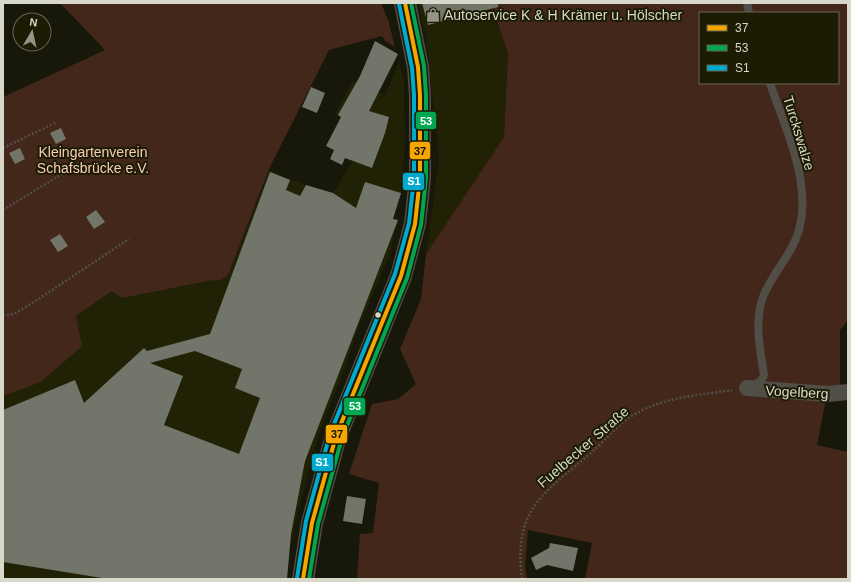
<svg xmlns="http://www.w3.org/2000/svg" width="851" height="582" font-family="Arial,sans-serif">
<rect width="100%" height="100%" fill="#17170a"/>
<g fill="#212205">
<polygon points="417,3 491,3 508,53 504,137 426,254 439,160 426,36"/>
<polygon points="399,62 404,81 405,143 401,193 393,219 398,220 389,256 356,334 346,365 320,430 296,519 289,552 287,579 3,579 3,396 41,382 76,316 112,291 220,280 228,275 269,170 310,187 333,193 370,132 335,114 353,81 370,89 371,86 385,96"/>
</g>
<g fill="#43271a" fill-rule="evenodd">
<polygon points="60,3 381,3 388,20 395,47 385,41 382,36 329,50 269,169 228,275 220,280 207,281 122,298 112,291 76,316 82,346 41,382 3,396 3,97 105,50"/>
<path d="M491 3H848V320L840 330V389H828L817 445 848 452V579H585L592 543 528 530 525 566 527 579H357L360 534 373 533 379 483 349 474 372 404 398 399 416 384 400 349 421 299 426 254 504 137 508 53ZM700 13H838V83H700Z"/>
</g>
<g fill="#71756a" fill-rule="evenodd">
<polygon points="422,3 498,3 498,7 428,25"/>
<polygon points="375,41 398,54 369,111 389,117 385,133 372,168 345,158 342,165 330,159 334,150 326,146 341,117 338,115 360,76"/>
<polygon points="311,87 325,93 317,113 302,107"/>
<polygon points="61,128 66,139 56,144 50,133"/>
<polygon points="20,148 25,159 15,164 9,153"/>
<path d="M270 172 290 180 286 190 300 196 306 185 333 193 356 208 365 182 401 193 393 219 398 220 305 461 291 534 287 579H108L3 562V410L75 380 84 403 144 348 147 351 210 334ZM195 351 242 369 235 388 260 398 239 454 164 425 183 376 150 363Z"/>
<polygon points="96,210 105,222 94,229 86,217"/>
<polygon points="60,234 68,246 58,252 50,240"/>
<polygon points="347,496 366,499 362,524 343,521"/>
<polygon points="550,543 578,548 573,571 547,565 536,570 531,558 549,548"/>
</g>
<g fill="none" stroke-linecap="round" stroke-linejoin="round">
<g stroke="#504f4a" stroke-width="2.5" stroke-dasharray="2 2" stroke-linecap="butt">
<polyline points="3,148 57,122"/>
<polyline points="3,210 83,161"/>
<polyline points="3,316 14,314 34,302 129,239"/>
<path d="M522 579C513 507 544 494 592 452 606 440 618 423 635 414 664 397 700 395 732 390"/>
</g>
<g stroke="#514e48" stroke-width="8">
<polyline points="747,3 749,13"/>
<path d="M751 386 761 381 764 375C760 349 754 322 763 297 772 273 792 255 799 230 812 181 785 129 770 83"/>
</g>
<polyline stroke="#514e48" stroke-width="16" points="747,388 828,394 848,392"/>
<polyline stroke="#514e49" stroke-width="22" points="303,579 312,523 336,436 401,276 415,224 420,178 420,95 418,67 405,3"/>
<defs>
<polyline id="bus-1" points="303,579 312,523 336,436 401,276 415,224 420,178 420,95 418,67 405,3"/>
<polyline id="bus-2" points="309,579 318,524 342,438 407,278 421,225 426,178 426,95 424,66 411,3"/>
<polyline id="bus-3" points="297,578 306,521 330,434 395,274 409,223 414,178 414,95 412,68 399,4"/>
</defs>
<use href="#bus-1" stroke="#1c1c05" stroke-width="7"/>
<use href="#bus-2" stroke="#1c1c05" stroke-width="7"/>
<use href="#bus-3" stroke="#1c1c05" stroke-width="7"/>
<use href="#bus-1" stroke="#f7a600" stroke-width="4"/>
<use href="#bus-2" stroke="#00a651" stroke-width="4"/>
<use href="#bus-3" stroke="#00a9ce" stroke-width="4"/>
</g>
<defs>
<symbol id="shop-bare" viewBox="-9 -9 18 18"><path d="M-5-2.5h2.3a2.7 3.5 0 0 1 5.4 0H5L5.5 6h-11ZM-1.5-2.5h3a1.5 2.3 0 0 0-3 0Z" fill="#949486" stroke="#1c1c05" stroke-width="2.5" paint-order="stroke"/></symbol>
</defs>
<g fill-rule="evenodd">
<use href="#shop-bare" x="423" y="5" width="20" height="20"/>
</g>
<circle fill="#d7d8c9" stroke="#1c1c05" stroke-width="1.5" cx="378" cy="315" r="3.5"/>
<g text-anchor="middle" dominant-baseline="central" stroke-width="4" stroke-linejoin="round" paint-order="stroke">
<g font-size="14" fill="#d7d8c9" stroke="#1c1c05" text-anchor="start">
<text x="444" y="15">Autoservice K &amp; H Krämer u. Hölscher</text>
</g>
<g font-size="14" fill="#d7d8c9" stroke="#1c1c05">
<text transform="translate(799 133) rotate(73)">Turckswalze</text>
<text transform="translate(797 392) rotate(3)">Vogelberg</text>
<text transform="translate(583 447) rotate(-41)">Fuelbecker Straße</text>
</g>
<g font-size="14" fill="#fbccb8" stroke="#1c1c05">
<text x="93" y="152">Kleingartenverein<tspan x="93" dy="16">Schafsbrücke e.V.</tspan></text>
</g>
</g>
<g stroke="#1c1c05" stroke-width="1.5">
<rect x="415" y="111" width="22" height="19" rx="4" fill="#00a651"/>
<rect x="409" y="141" width="22" height="19" rx="4" fill="#f7a600"/>
<rect x="402" y="172" width="23" height="19" rx="4" fill="#00a9ce"/>
<rect x="343" y="397" width="23" height="19" rx="4" fill="#00a651"/>
<rect x="325" y="424" width="23" height="20" rx="4" fill="#f7a600"/>
<rect x="311" y="453" width="23" height="19" rx="4" fill="#00a9ce"/>
</g>
<g font-size="11" text-anchor="middle" font-weight="bold" fill="#fff">
<text x="426" y="125">53</text>
<text x="414" y="185">S1</text>
<text x="355" y="410">53</text>
<text x="322" y="466">S1</text>
</g>
<g font-size="11" text-anchor="middle" font-weight="bold" fill="#111">
<text x="420" y="155">37</text>
<text x="337" y="438">37</text>
</g>
<rect width="851" height="582" fill="none" stroke="#d7d8c9" stroke-width="8"/>
<rect x="699" y="12" width="140" height="72" fill="#1c1c05" stroke="#676753"/>
<rect x="707" y="25" width="20" height="6" fill="#f7a600" stroke="#676753"/>
<text x="735" y="32" font-size="12" fill="#d7d8c9">37</text>
<rect x="707" y="45" width="20" height="6" fill="#00a651" stroke="#676753"/>
<text x="735" y="52" font-size="12" fill="#d7d8c9">53</text>
<rect x="707" y="65" width="20" height="6" fill="#00a9ce" stroke="#676753"/>
<text x="735" y="72" font-size="12" fill="#d7d8c9">S1</text>
<g transform="translate(32 32) rotate(9)"><circle r="19" fill="#1c1c05" stroke="#676753"/>
<path d="M0-3L7 15L0 10L-7 15Z" fill="#949486"/>
<text y="-6" font-size="11" font-weight="bold" text-anchor="middle" fill="#d7d8c9">N</text>
</g>
</svg>
